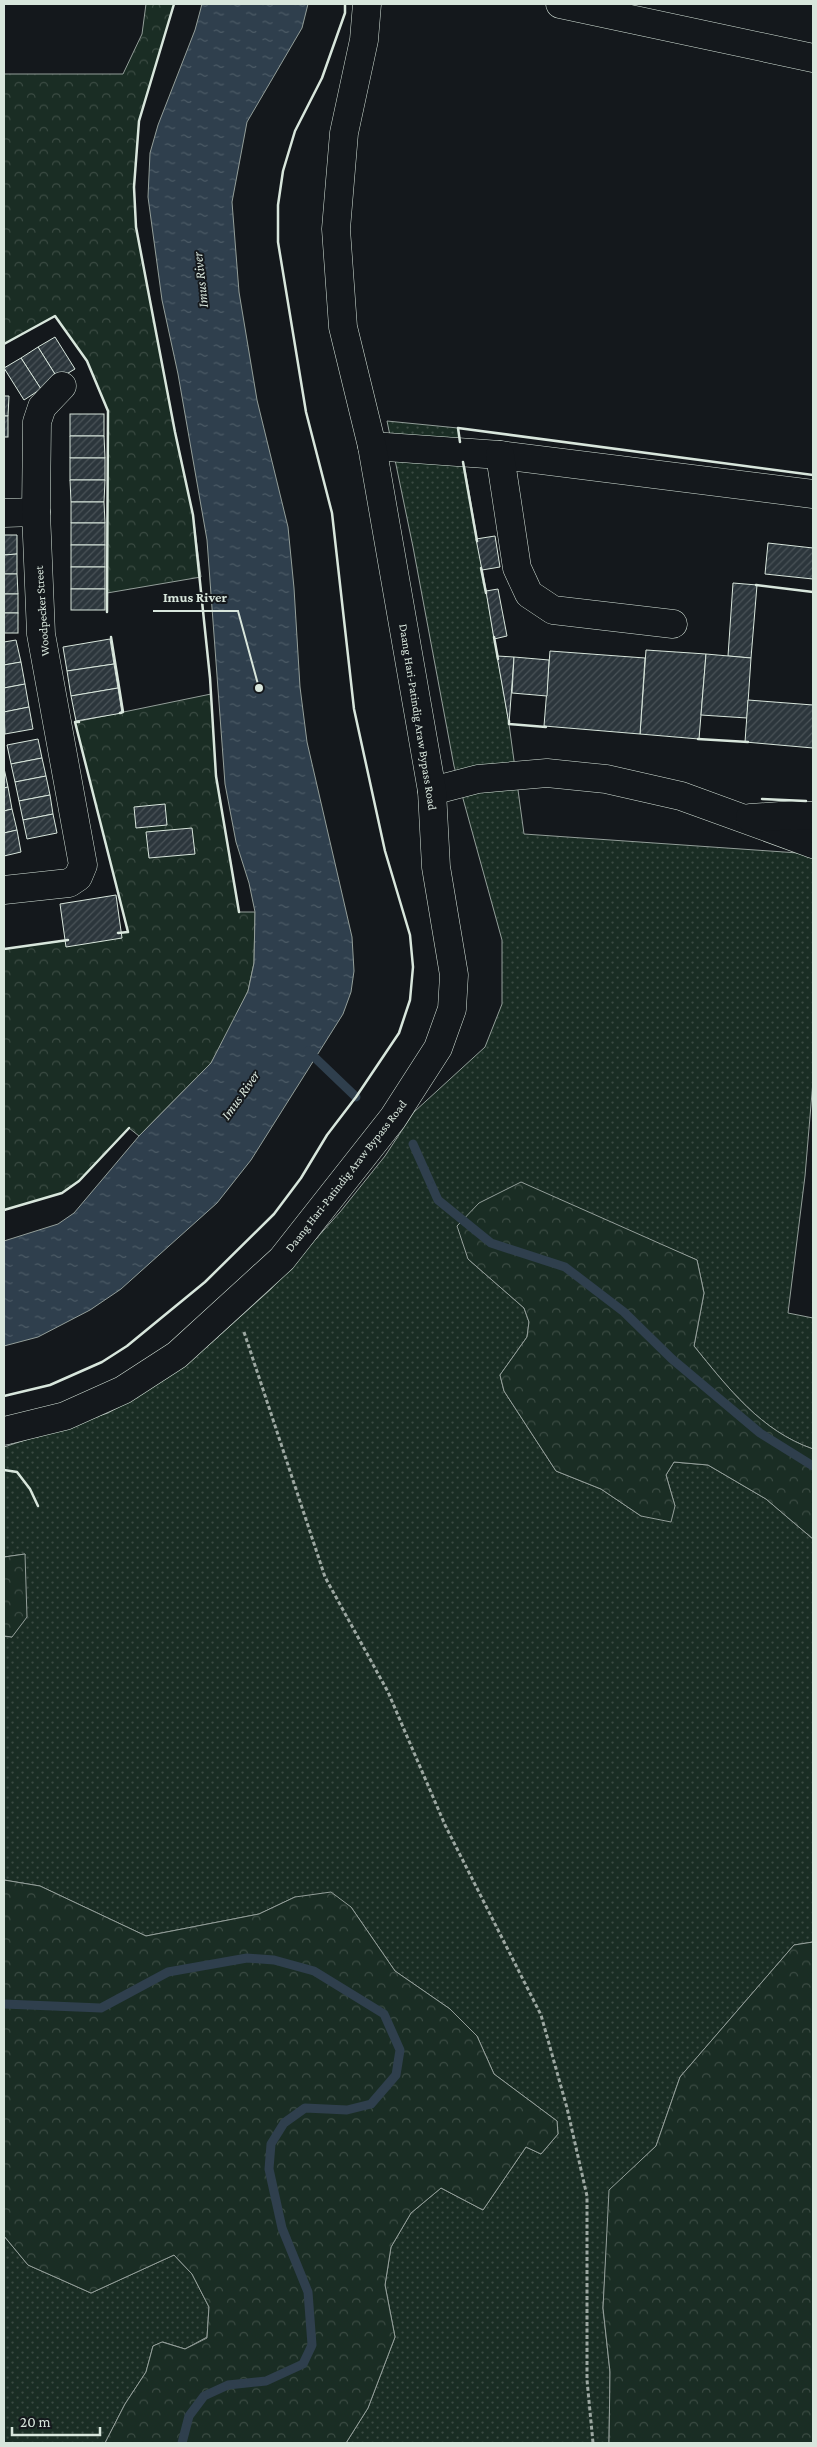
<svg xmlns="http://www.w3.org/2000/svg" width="817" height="2447" font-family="'Crimson Pro',serif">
<defs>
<pattern id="grass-dots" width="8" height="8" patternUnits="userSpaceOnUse" patternTransform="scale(1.25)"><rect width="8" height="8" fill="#1a2d24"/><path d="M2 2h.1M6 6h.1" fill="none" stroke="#3b4b43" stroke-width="1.8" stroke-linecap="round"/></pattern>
<pattern id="forest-crowns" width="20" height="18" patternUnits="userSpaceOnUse" patternTransform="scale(1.25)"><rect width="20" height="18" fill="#1a2d24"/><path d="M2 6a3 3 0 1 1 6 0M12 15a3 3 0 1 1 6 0" fill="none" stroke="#3b4b43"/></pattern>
<pattern id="water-ripples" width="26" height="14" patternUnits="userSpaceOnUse" patternTransform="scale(1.25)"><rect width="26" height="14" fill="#2f3f4d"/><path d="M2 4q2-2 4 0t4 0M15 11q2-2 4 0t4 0" fill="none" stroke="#4c5b66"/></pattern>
<pattern id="building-hatch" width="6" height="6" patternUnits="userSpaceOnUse" patternTransform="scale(1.25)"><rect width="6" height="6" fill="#2c363c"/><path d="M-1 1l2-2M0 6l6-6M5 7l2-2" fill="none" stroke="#4a5358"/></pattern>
</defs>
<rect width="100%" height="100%" fill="#14181c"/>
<g fill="url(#grass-dots)" stroke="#939e99">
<path d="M387 421 458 428 509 724 524 834 813 854V1081L805 1176 788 1313 813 1318V1449C761 1431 728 1388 694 1346L704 1293 697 1260 642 1237 468 1259 524 1308 529 1322 527 1337 500 1375 504 1391 556 1471 601 1489 641 1516 675 1506 666 1475 674 1462 708 1465 766 1499 813 1539V1942L794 1945 680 2077 656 2146 610 2190 603 2308 610 2372 609 2443H346L368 2408 395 2337 385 2285 391 2247 411 2213 441 2188 483 2210 526 2147 541 2154 558 2134 557 2121 494 2074 477 2036 450 2009 395 1971 351 1907 295 1897 259 1914 146 1936 40 1886 4 1880V1636L12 1637 25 1554 4 1557V1447L108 1413 143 1393 210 1344 271 1289 340 1212 385 1156 414 1112 485 1047 502 1004V940L454 766 413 547Z"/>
<polygon points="4,2236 28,2265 91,2293 174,2255 192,2274 209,2307 207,2337 185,2349 163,2342 153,2346 146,2372 125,2404 105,2443 4,2443"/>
</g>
<g fill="url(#forest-crowns)" stroke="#939e99">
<polygon points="146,4 174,4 139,121 134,188 136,227 175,432 193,515 201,577 107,593 108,411 87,361 55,316 4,344 4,74 123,74 142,34"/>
<polygon points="211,694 216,776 239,912 255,912 254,963 248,991 231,1027 211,1063 139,1136 129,1128 79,1181 62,1193 4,1210 4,949 128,932 75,722"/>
<path d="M521 1182 697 1260 704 1293 694 1346C728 1388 761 1431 813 1449V1539L766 1499 708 1465 674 1462 666 1475 675 1506 671 1522 641 1516 601 1489 556 1471 504 1391 500 1375 527 1337 529 1322 524 1308 468 1259 457 1226 479 1203Z"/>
<polygon points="25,1554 27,1617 12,1637 4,1636 4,1557"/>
<polygon points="4,1880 40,1886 146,1936 259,1914 295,1897 331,1892 351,1907 395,1971 450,2009 477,2036 494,2074 557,2121 558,2134 541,2154 526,2147 483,2210 441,2188 411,2213 391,2247 385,2285 395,2337 368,2408 346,2443 105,2443 125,2404 146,2372 153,2346 162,2342 185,2349 207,2338 209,2307 192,2274 174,2255 91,2293 28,2265 4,2236"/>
<polygon points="813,1942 813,2443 609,2443 610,2372 603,2308 609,2190 656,2146 680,2077 794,1945"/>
</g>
<polygon fill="url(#water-ripples)" stroke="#939e99" points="202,4 308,4 302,28 247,122 232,202 239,292 257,400 288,527 294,588 300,687 307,742 352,937 354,971 351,992 343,1014 251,1160 217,1203 121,1289 90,1310 38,1337 4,1346 4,1241 58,1224 74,1213 139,1136 211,1063 248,991 254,963 255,912 249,883 236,842 225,784 207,540 178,374 162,300 148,197 150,153 158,125 195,30"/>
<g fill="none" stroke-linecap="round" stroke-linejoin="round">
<g stroke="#2f3f4d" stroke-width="9">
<polyline points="308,1051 356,1097"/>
<polyline points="413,1144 438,1200 491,1243 565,1267 624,1312 672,1359 760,1433 813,1466"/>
<polyline points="4,2004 101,2008 168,1972 247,1958 274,1960 314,1971 384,2014 400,2050 396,2075 371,2104 347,2110 305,2108 284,2123 271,2144 269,2169 282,2228 308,2292 312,2345 303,2364 266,2381 228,2385 204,2396 189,2416 182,2443"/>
</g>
</g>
<g fill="url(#building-hatch)" stroke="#d8e6dc">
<polygon points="55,337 75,369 58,379 38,347"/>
<polygon points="38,347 58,379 41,389 21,358"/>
<polygon points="21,358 41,389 24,400 4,368"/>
<polygon points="4,396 9,396 8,416 4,416"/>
<rect x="70" y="414" width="34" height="22"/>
<rect x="4" y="416" width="4" height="21"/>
<polygon points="70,436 104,436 105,458 70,458"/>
<rect x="70" y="458" width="35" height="22"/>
<polygon points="70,480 105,480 104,502 71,502"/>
<polygon points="71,502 104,502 105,523 71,523"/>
<rect x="71" y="523" width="34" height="22"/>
<polygon points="4,535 17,535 17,554 4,555"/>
<polygon points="495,536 500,567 482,570 476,539"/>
<polygon points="768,543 813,548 813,579 765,574"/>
<rect x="71" y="545" width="34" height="22"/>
<polygon points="17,554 17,574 4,574 4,555"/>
<rect x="71" y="567" width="34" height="22"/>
<polygon points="4,574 17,574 18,594 4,594"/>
<polygon points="733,583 757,585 751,658 728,656"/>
<rect x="71" y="589" width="34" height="21"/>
<polygon points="498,589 507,636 494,639 486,591"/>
<rect x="4" y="594" width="14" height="19"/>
<rect x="4" y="613" width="14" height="20"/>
<polygon points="110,639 114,664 67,671 63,647"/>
<polygon points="16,640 21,662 4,665 4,642"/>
<polygon points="646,650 706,654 699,739 640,734"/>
<polygon points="550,651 645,658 640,734 544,726"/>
<polygon points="706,654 751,658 747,718 701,715"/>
<polygon points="497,656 514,657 509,724"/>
<polygon points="514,657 549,660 547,696 512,693"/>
<polygon points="21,662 25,684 4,688 4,665"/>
<polygon points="114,664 118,688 71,696 67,671"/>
<polygon points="25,684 29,707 4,712 4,688"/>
<polygon points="118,688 122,713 76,721 71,696"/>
<polygon points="748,700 813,705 813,748 745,742"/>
<polygon points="29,707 33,729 5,734 4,712"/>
<polygon points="38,739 42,758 11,764 7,745"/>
<polygon points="42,758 46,776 15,782 11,764"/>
<polygon points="4,768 8,787 4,788"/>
<polygon points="46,776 50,795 19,801 15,782"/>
<polygon points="8,787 12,809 4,811 4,788"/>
<polygon points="50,795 53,814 23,820 19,801"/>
<polygon points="165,804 167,825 136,828 134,807"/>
<polygon points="12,809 17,830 4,833 4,811"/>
<polygon points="53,814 57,833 27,839 23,820"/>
<polygon points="192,828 195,854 149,858 146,832"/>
<polygon points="17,830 21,852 4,856 4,833"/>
<polygon points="116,895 122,938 66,947 60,904"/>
</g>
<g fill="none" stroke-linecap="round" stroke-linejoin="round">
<defs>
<g id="minor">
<polyline points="560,4 813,58"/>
<polyline points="372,446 500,455 813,494"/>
<polyline points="500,455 517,568 529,594 553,610 673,624"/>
<polyline points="4,513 36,512"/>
<polyline points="432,791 478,779 547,773 606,779 681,796 813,844"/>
<polyline points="750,818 793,815 813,816"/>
<polyline points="4,890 69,883 78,877 83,865 41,634 36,512 37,422 42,407 62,386"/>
</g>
<polyline id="major" points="4,1431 65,1416 123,1390 177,1355 282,1259 393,1118 438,1048 452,1009 454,975 436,867 432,791 372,446 343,327 336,229 344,133 364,40 367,4"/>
</defs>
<use href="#minor" stroke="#d8e6dc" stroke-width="29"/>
<use href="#major" stroke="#d8e6dc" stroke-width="29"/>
<polyline stroke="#9da8a2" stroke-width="3" stroke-dasharray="4 2.5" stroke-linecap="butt" points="244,1332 325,1577 388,1692 445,1825 541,2015 567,2108 587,2196 587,2380 593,2443"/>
<use href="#minor" stroke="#14181c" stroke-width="28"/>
<use href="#major" stroke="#14181c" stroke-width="28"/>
<g stroke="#d8e6dc" stroke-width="2.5">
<polyline points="174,4 139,121 134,187 136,227 175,432 193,515 210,678 216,776 239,912"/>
<polyline points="4,344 55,316 87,361 108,411 107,612"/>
<polyline points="460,442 458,428 813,475"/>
<polyline points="463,462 477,541"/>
<polyline points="481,568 486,593"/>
<polyline points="756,585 813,592"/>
<polyline points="111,637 123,712 120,713"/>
<polyline points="494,637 498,659"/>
<polyline points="509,721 509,724 546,727"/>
<polyline points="79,722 75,722 128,932 118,933"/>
<polyline points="698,739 748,742"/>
<polyline points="762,799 806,801"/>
<polyline points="4,949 68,940"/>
<polyline points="4,1210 62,1193 79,1181 129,1128"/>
<polyline points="4,1396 50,1385 102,1362 127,1346 205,1282 274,1214 301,1178 327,1135 356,1097 399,1033 410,1000 413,967 410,935 385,851 354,709 332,513 306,412 278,242 278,205 283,171 295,131 322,78 345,13 345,4"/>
<polyline points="4,1470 17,1472 30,1489 38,1506"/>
</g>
</g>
<g text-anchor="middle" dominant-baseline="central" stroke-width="4" stroke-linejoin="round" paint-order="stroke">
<g font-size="12" fill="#d8e6dc" stroke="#14181c">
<text transform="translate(42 611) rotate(-94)">Woodpecker Street</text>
<text transform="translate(418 717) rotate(81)">Daang Hari-Patindig Araw Bypass Road</text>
<text transform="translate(346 1176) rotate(-52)">Daang Hari-Patindig Araw Bypass Road</text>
</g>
<g font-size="14" font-style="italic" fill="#d8e6dc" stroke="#14181c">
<text transform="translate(200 280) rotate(-96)">Imus River</text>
<text transform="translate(240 1095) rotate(-55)">Imus River</text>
</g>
</g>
<path fill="none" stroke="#d8e6dc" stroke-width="2" d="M259 688L238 611H153"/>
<circle fill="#d8e6dc" stroke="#14181c" stroke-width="2" cx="259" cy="688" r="5"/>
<g font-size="14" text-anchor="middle" font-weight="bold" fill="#d8e6dc" stroke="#14181c" stroke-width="4" stroke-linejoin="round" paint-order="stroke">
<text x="195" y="602">Imus River</text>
</g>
<rect width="817" height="2447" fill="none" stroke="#d8e6dc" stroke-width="10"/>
<path d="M12 2427v8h88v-8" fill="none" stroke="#d8e6dc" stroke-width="2.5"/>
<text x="20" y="2427" font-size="15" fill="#d8e6dc" stroke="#14181c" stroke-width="4" paint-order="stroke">20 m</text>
</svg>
